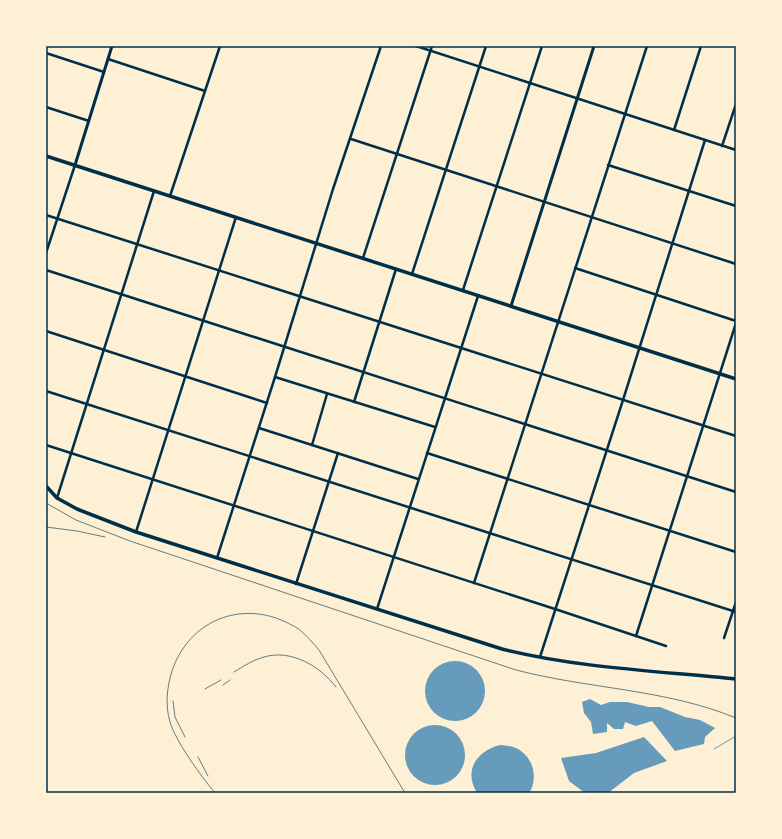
<svg xmlns="http://www.w3.org/2000/svg" width="782" height="839" font-family="'Varela Round',sans-serif">
<rect width="100%" height="100%" fill="#fdf0d5"/>
<g fill="#669bbc">
<circle cx="455" cy="691" r="30"/>
<polygon points="590,699 601,705 610,702 627,702 649,707 660,707 685,717 700,720 715,728 705,737 704,744 675,751 652,721 636,726 625,722 623,729 614,729 607,723 607,732 593,734 591,722 584,713 582,702"/>
<circle cx="435" cy="755" r="30"/>
<polygon points="644,737 667,761 634,773 608,793 585,793 569,781 561,758 596,753"/>
<path d="M500 745C507 746 515 746 521 751 534 760 538 780 529 793H477C463 770 477 751 500 745Z"/>
</g>
<g fill="none" stroke-linecap="round" stroke-linejoin="round">
<polyline stroke="#669bbc" stroke-width="1" points="714,749 736,736"/>
<g stroke="#003049" stroke-width="2.5">
<polyline points="416,46 736,150"/>
<polyline points="46,53 104,72"/>
<polyline points="108,59 205,91"/>
<polyline points="46,107 89,121"/>
<polyline points="674,130 701,46"/>
<polyline points="351,139 736,264"/>
<polyline points="722,146 736,104"/>
<polyline points="608,165 736,206"/>
<polyline points="170,196 220,46"/>
<polyline points="46,215 736,436"/>
<polyline points="46,253 75,165"/>
<polyline points="363,258 432,46"/>
<polyline points="575,268 736,321"/>
<polyline points="46,270 736,492"/>
<polyline points="412,274 486,46"/>
<polyline points="463,290 542,46"/>
<polyline points="46,331 267,403"/>
<polyline points="275,377 435,427"/>
<polyline points="46,391 736,612"/>
<polyline points="354,402 396,269"/>
<polyline points="259,428 418,479"/>
<polyline points="46,445 555,609 666,646"/>
<polyline points="312,445 327,394"/>
<polyline points="427,453 736,552"/>
<polyline points="57,498 154,191"/>
<polyline points="136,532 236,217"/>
<polyline points="217,558 275,377 333,189 381,46"/>
<polyline points="474,583 647,46"/>
<polyline points="296,584 338,453"/>
<polyline points="377,609 478,296"/>
<polyline points="636,636 736,323"/>
<polyline points="724,638 736,602"/>
<polyline points="540,657 623,400 705,140"/>
</g>
<g stroke="#003049" stroke-width="3">
<polyline points="75,165 112,46"/>
<polyline points="511,306 594,46"/>
</g>
<g stroke="#003049" stroke-width="3.5">
<polyline points="46,156 736,379"/>
<path d="M46 486 57 498 77 509 136 532 502 649C578 668 658 671 736 679"/>
</g>
<g stroke="#657d81" stroke-width="1">
<path d="M46 503 76 520 130 541 516 670C589 689 666 689 736 718"/>
<polyline points="46,527 77,531 105,537"/>
<path d="M234 672C244 666 253 660 264 657 291 649 320 666 336 687"/>
<polyline points="223,685 230,680"/>
<polyline points="205,689 221,680"/>
<polyline points="173,701 175,717 185,737"/>
<polyline points="198,757 208,776"/>
<path d="M215 793C201 776 176 742 170 722 165 705 167 687 172 671 187 626 231 603 276 618 284 621 293 625 300 630 307 636 313 643 319 650L405 793"/>
</g>
</g>
<rect width="782" height="839" fill="none" stroke="#fdf0d5" stroke-width="94"/>
<rect x="47" y="47" width="688" height="745" fill="none" stroke="#003049" stroke-width="1.5"/>
</svg>
